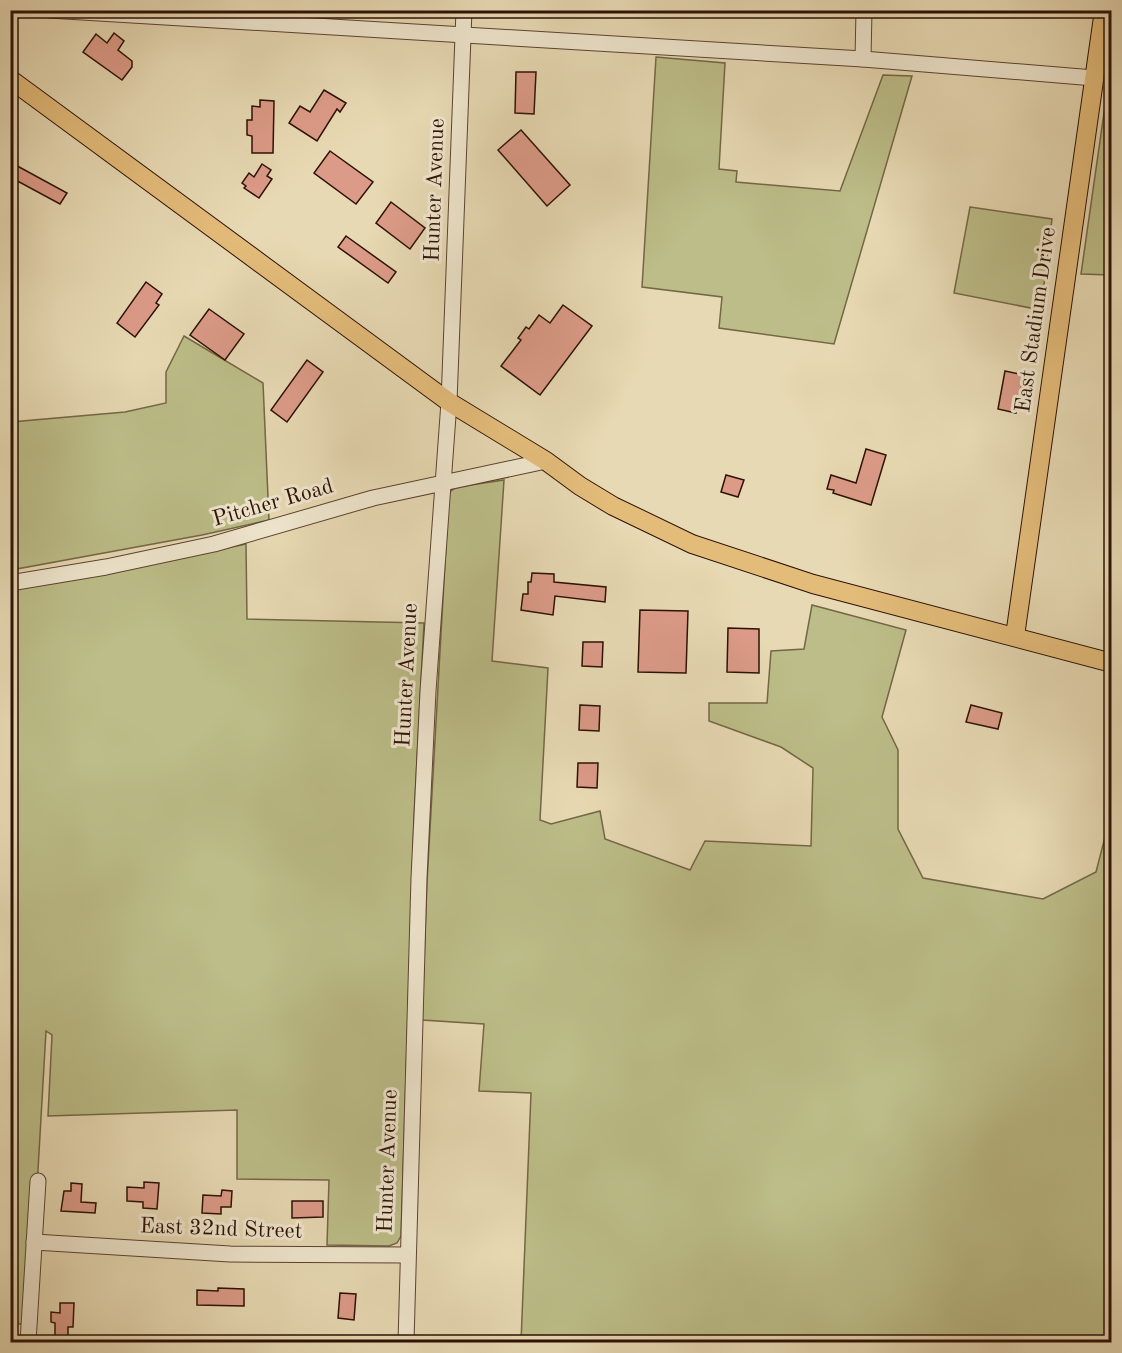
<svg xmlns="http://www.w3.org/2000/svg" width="1122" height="1353" font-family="'Old Standard TT',serif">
<rect width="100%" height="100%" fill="#e7d9b3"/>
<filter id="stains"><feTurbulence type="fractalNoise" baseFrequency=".00333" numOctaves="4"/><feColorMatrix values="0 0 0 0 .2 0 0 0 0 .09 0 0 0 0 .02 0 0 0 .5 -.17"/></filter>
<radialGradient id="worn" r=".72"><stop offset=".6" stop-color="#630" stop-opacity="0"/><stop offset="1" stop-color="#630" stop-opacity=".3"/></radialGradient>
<g fill="#bcbd88" stroke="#746746" stroke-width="1.5">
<polygon points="656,57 725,63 719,169 737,171 736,182 840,191 883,75 912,76 834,344 719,328 722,297 642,287"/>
<polygon points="1111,64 1111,275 1081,274"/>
<polygon points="970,207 1052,219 1041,310 954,293"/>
<polygon points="184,336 263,383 269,520 202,535 11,570 11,422 125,412 166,403 166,372"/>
<polygon points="504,480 492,661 548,668 540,820 551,824 600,811 605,839 690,870 705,841 811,846 813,768 781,747 709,721 709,703 767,703 771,651 804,649 812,605 906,630 882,717 898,750 898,829 923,878 1043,899 1096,872 1111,814 1111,1342 521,1342 531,1093 479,1091 484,1024 422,1020 427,882 449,492 457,487"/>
<polygon points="246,544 247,619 424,623 414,818 401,1236 397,1243 389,1246 327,1245 329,1180 237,1179 237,1110 48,1116 52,1035 46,1031 29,1326 15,1323 14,1342 11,1342 11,583 73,580"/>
</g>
<g fill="#dc9b88" stroke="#2d1105" stroke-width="1.5">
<polygon points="114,33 124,41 118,50 132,61 132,67 122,80 83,52 96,34 107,43"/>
<polygon points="516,72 536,72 534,114 515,113"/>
<polygon points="324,90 346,103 340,112 337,109 317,141 289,123 300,106 310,112"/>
<polygon points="260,100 274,101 273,153 252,153 252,136 247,135 247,120 252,120 252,106 260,107"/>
<polygon points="521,130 570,185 547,206 498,150"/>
<polygon points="330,151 373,182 356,204 314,173"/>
<polygon points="10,162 67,193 60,204 10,177"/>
<polygon points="262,164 271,170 267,176 272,179 259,198 244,188 246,186 242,183 249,173 254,177"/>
<polygon points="391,202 425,228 410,249 376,223"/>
<polygon points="346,236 396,272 388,283 338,247"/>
<polygon points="146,282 162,294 156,303 159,305 135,337 117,323"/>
<polygon points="563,305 592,326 540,395 501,366 521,340 518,338 526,327 529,329 539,315 550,323"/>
<polygon points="209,309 244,334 225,360 190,335"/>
<polygon points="307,360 323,372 287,422 271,410"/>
<polygon points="1005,371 1024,375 1016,413 998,409"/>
<polygon points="866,449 886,455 871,505 833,493 834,490 827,489 831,475 856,483"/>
<polygon points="726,475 744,480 738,497 721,492"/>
<polygon points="532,573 554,574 554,582 606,587 605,602 555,596 553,615 521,610 523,594 528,594 528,582 531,582"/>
<polygon points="640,610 688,611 686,673 638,672"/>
<polygon points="728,628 759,629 759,673 727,672"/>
<polygon points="583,642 603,642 602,667 582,666"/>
<polygon points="580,705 600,706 599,731 579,730"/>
<polygon points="971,705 1002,713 998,729 966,722"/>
<polygon points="578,763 598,763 597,788 577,787"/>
<polygon points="144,1182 159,1183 157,1209 143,1208 143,1202 127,1201 127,1187 144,1188"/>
<polygon points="71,1183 82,1184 81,1202 96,1203 95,1213 61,1211 64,1191 71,1191"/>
<polygon points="222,1190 232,1191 231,1207 221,1207 221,1214 202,1213 203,1195 221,1196"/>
<polygon points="292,1201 323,1201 323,1217 292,1218"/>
<polygon points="218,1288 244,1289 244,1306 197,1305 197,1290 218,1291"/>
<polygon points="340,1293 356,1294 354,1320 338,1318"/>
<polygon points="60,1303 74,1303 73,1327 68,1327 68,1338 55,1338 55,1323 51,1322 51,1312 60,1313"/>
</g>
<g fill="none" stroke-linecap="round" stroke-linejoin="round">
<defs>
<g id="minor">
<polyline points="49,10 863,59 1094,78"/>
<polyline points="863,59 864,10"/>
<polyline points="10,583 106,567 214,544 373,498 546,461"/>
<polyline points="34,1242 230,1254 407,1255"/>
<polyline points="28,1342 38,1181"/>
<polyline points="406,1342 419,878 428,691 449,402 464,10"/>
</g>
<g id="major">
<polyline points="10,79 449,402 546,461 580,486 613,506 692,544 813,584 1112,663"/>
<polyline points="1015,636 1104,10"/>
</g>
</defs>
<use href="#minor" stroke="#5c4330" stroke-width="17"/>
<use href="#major" stroke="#2d1105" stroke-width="20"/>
<use href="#minor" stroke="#efe6ce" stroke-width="15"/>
<use href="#major" stroke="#e4bc7a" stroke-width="18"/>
</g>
<g text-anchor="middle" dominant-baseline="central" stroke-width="6" stroke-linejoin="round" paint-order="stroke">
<g font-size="22" fill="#2d1105" stroke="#efe6ce">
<text transform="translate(435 190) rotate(-88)">Hunter Avenue</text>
<text transform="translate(1036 320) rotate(-82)">East Stadium Drive</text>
<text transform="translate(273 503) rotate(-16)">Pitcher Road</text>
<text transform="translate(407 675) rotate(-87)">Hunter Avenue</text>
<text transform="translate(388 1161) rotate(-88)">Hunter Avenue</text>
<text transform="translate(221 1229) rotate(2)">East 32nd Street</text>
</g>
</g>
<rect width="1122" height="1353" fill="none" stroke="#e7d9b3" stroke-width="36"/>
<rect x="12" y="12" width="1098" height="1329" fill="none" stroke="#2d1105" stroke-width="3"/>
<rect x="18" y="18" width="1086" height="1317" fill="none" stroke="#2d1105" stroke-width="1.5"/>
<rect width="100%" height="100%" filter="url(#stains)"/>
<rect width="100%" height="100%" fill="url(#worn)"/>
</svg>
